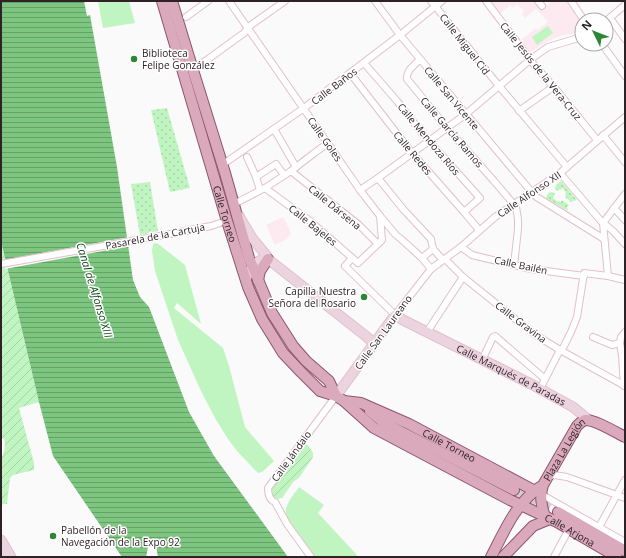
<svg xmlns="http://www.w3.org/2000/svg" width="626" height="558" font-family="'Open Sans',sans-serif">
<defs>
<pattern id="grass-dots" width="8" height="8" patternUnits="userSpaceOnUse"><rect width="8" height="8" fill="#c0f5c1"/><path d="M2 2h.1M6 6h.1" fill="none" stroke="#a5d2a6" stroke-width="1.8" stroke-linecap="round"/></pattern>
<pattern id="garden-furrows" width="10" height="10" patternUnits="userSpaceOnUse"><rect width="10" height="10" fill="#c0f5c1"/><path d="M-1 1l2-2M0 10L10 0M9 11l2-2" fill="none" stroke="#a5d2a6"/></pattern>
<pattern id="water-rules" width="6" height="5" patternUnits="userSpaceOnUse"><rect width="6" height="5" fill="#7dc67f"/><path d="M0 2.5h6" fill="none" stroke="#67a068"/></pattern>
</defs>
<rect width="100%" height="100%" fill="#fafafa"/>
<g fill="#fceaf0">
<polygon points="490,1 536,1 543,9 552,1 566,1 582,23 582,30 573,34 563,35 548,41 529,53 521,40 536,28 538,30 548,22 536,9 525,18 522,14 524,11 517,4 513,8 510,5 500,14"/>
<polygon points="281,218 284,218 291,234 285,240 275,245 266,225"/>
</g>
<g fill="url(#grass-dots)">
<polygon points="167,108 190,188 170,192 151,110"/>
<polygon points="561,181 577,200 573,201 571,202 565,197 566,195 565,194 566,192 562,188 560,190 559,189 557,191 555,189 556,185"/>
<polygon points="150,182 158,231 140,235 131,184"/>
<polygon points="552,192 555,194 553,196 554,197 553,198 558,202 559,201 561,202 562,200 569,205 567,207 568,211 546,198 548,193"/>
</g>
<g fill="#c0f5c1">
<polygon points="98,1 129,1 135,23 103,28"/>
<polygon points="548,26 553,33 537,45 532,37"/>
<polygon points="157,243 185,265 201,324 177,303 174,308 223,348 229,366 245,427 274,461 262,472 258,473 237,451 228,439 215,418 201,391 178,340 155,271 152,251 153,244"/>
<path d="M299 487 324 505 318 513 357 555 355 557H315C307 547 294 532 288 521 286 517 285 510 287 506 289 499 295 493 299 487Z"/>
</g>
<g fill="url(#garden-furrows)">
<path d="M1 241 39 402 19 408 34 463V470L13 475 10 478 7 504H3L2 506 1 504V459C4 453 6 446 4 439L1 437Z"/>
<polygon points="304,443 308,445 313,453 313,457 299,478 294,481 282,498 277,499 272,495 271,488"/>
</g>
<path fill="url(#water-rules)" d="M1 1H84L87 16 90 15 117 167 133 280 140 297 149 307 189 412 214 456 288 557H158C157 551 156 540 148 547L146 557H122L53 456 39 402 1 241Z"/>
<polygon fill="#fafafa" points="129,237 130,246 5,269 3,260"/>
<g fill="none" stroke-linecap="round" stroke-linejoin="round">
<polyline stroke="#d1cfd0" stroke-width="10" stroke-dasharray="10 5" stroke-linecap="butt" points="514,490 558,512"/>
<defs>
<g id="street">
<polyline points="229,1 360,190 380,216 396,235 401,239 422,258 431,269"/>
<polyline points="375,1 400,35 535,196 604,239"/>
<polyline points="431,1 499,86 567,167"/>
<polyline points="486,1 535,66 551,84 554,87 597,140"/>
<polyline points="538,1 542,6"/>
<polyline points="571,1 584,20"/>
<polyline points="186,17 208,1"/>
<polyline points="610,18 625,39"/>
<polyline points="606,21 625,5"/>
<polyline points="602,44 625,76"/>
<path d="M420 59C415 65 406 70 407 79L447 128 494 181 516 207 518 219V229L514 265"/>
<polyline points="364,63 397,101 421,132 480,198 464,212"/>
<polyline points="193,70 244,33 251,25 285,1"/>
<polyline points="350,73 412,153 464,212 479,230"/>
<polyline points="519,111 553,87"/>
<polyline points="274,129 296,167"/>
<polyline points="603,135 625,162"/>
<polyline points="247,157 256,177"/>
<polyline points="222,165 304,108 400,35 442,1"/>
<polyline points="291,171 359,225 378,244"/>
<polyline points="560,173 601,221 613,231 625,244"/>
<polyline points="378,178 403,209 431,239 433,249 443,260"/>
<polyline points="265,188 310,221 358,263 382,240 380,216"/>
<polyline points="260,190 256,177 276,164 284,175"/>
<polyline points="360,190 378,178 466,114 531,59 548,47 582,37"/>
<polyline points="234,204 265,188 291,171 313,154 328,143"/>
<polyline points="614,208 625,220"/>
<polyline points="603,223 608,276"/>
<polyline points="603,223 625,194"/>
<polyline points="461,247 472,255 531,269 584,276"/>
<polyline points="352,258 345,266 395,315 431,269 461,247 495,217 560,173 625,117"/>
<polyline points="422,258 433,249"/>
<polyline points="445,259 463,277 534,334 560,350 625,386"/>
<polyline points="1,264 160,236 211,226 220,223"/>
<polyline points="427,332 463,277"/>
<polyline points="593,337 612,345 620,343"/>
<polyline points="482,360 493,337 495,336 545,379"/>
<polyline points="624,386 622,355 620,343 621,337 625,332"/>
<polyline points="540,389 560,350 563,348 571,332 577,317 584,273 608,276 625,280"/>
<polyline points="547,477 554,475 567,477 625,498"/>
<polyline points="539,493 625,542"/>
<polyline points="599,527 625,480"/>
<path d="M311 557 287 524 275 502C269 500 268 494 268 488L336 396"/>
<polyline points="554,557 569,529"/>
</g>
<g id="secondary">
<polyline points="239,216 252,238 266,255 268,259 367,337 374,344"/>
<path d="M246 280C248 270 257 258 268 259"/>
<path id="s1" d="M336 396 395 315 405 321 531 384 573 407 590 421"/>
<polyline points="1,540 11,557"/>
<polyline points="1,556 2,557"/>
</g>
<g id="primary">
<path id="s2" d="M162 1 227 221 248 287 262 319 283 353 301 372 320 391 336 396 344 401 374 428 510 500 557 522 617 557"/>
<polyline points="172,1 193,70 225,173 249,258 259,282 272,313 293,346 306,361 329,381 336,396"/>
<polyline points="258,280 260,271 268,259"/>
<path id="s3" d="M344 401 361 403 409 424 535 491"/>
<polyline points="370,411 384,423 514,490"/>
<polyline points="558,512 625,551"/>
<path id="s4" d="M545 516C541 507 540 494 543 485L577 426C579 424 582 421 585 420 594 419 617 433 625 437"/>
<path d="M491 557C504 532 515 504 540 487"/>
<polyline points="503,557 533,526 550,519"/>
</g>
</defs>
<use href="#street" stroke="#e3bfcb" stroke-width="8"/>
<use href="#secondary" stroke="#e3bfcb" stroke-width="11"/>
<use href="#primary" stroke="#8e556b" stroke-width="12"/>
<use href="#street" stroke="#fff" stroke-width="6"/>
<use href="#secondary" stroke="#ecd4de" stroke-width="9"/>
<use href="#primary" stroke="#daaabc" stroke-width="10"/>
</g>
<g fill="#2d8636" stroke="#fff" stroke-width="1.5">
<circle cx="134" cy="59" r="4"/>
<circle cx="364" cy="297" r="4"/>
<circle cx="53" cy="536" r="4"/>
</g>
<g text-anchor="middle" dominant-baseline="central" stroke-width="3" stroke-linejoin="round" paint-order="stroke">
<g font-size="10" fill="#2f2226" stroke="#fff">
<text transform="translate(465 44) rotate(52)">Calle Miguel Cid</text>
<text transform="translate(541 71) rotate(51)">Calle Jesús de la Vera-Cruz</text>
<text transform="translate(334 86) rotate(-37)">Calle Baños</text>
<text transform="translate(452 98) rotate(50)">Calle San Vicente</text>
<text transform="translate(452 132) rotate(49)">Calle García Ramos</text>
<text transform="translate(325 139) rotate(55)">Calle Goles</text>
<text transform="translate(429 139) rotate(50)">Calle Mendoza Ríos</text>
<text transform="translate(413 153) rotate(50)">Calle Redes</text>
<text transform="translate(529 194) rotate(-34)">Calle Alfonso XII</text>
<text transform="translate(335 207) rotate(39)">Calle Dársena</text>
<text stroke="none"><textPath href="#s2" startOffset="222">Calle Torneo</textPath></text>
<text transform="translate(313 225) rotate(39)">Calle Bajeles</text>
<text transform="translate(155 236) rotate(-11)">Pasarela de la Cartuja</text>
<text transform="translate(521 265) rotate(12)">Calle Bailén</text>
<text transform="translate(521 322) rotate(37)">Calle Gravina</text>
<text transform="translate(383 332) rotate(-54)">Calle San Laureano</text>
<text stroke="none"><textPath href="#s1" startOffset="231">Calle Marqués de Paradas</textPath></text>
<text stroke="none"><textPath href="#s3" startOffset="115">Calle Torneo</textPath></text>
<text stroke="none"><textPath href="#s4" startOffset="73">Plaza La Legión</textPath></text>
<text transform="translate(291 456) rotate(-54)">Calle Jándalo</text>
<text stroke="none"><textPath href="#s2" startOffset="714">Calle Arjona</textPath></text>
</g>
<g font-size="10" fill="#2f2226" stroke="#fff" text-anchor="start">
<text x="142" y="53">Biblioteca<tspan x="142" dy="12">Felipe González</tspan></text>
<text x="356" y="291" text-anchor="end">Capilla Nuestra<tspan x="356" dy="12">Señora del Rosario</tspan></text>
<text x="61" y="530">Pabellón de la<tspan x="61" dy="12">Navegación de la Expo 92</tspan></text>
</g>
<g font-size="11" font-style="italic" fill="#073d0f" stroke="#fff">
<text transform="translate(95 290) rotate(73)">Canal de Alfonso XIII</text>
</g>
</g>
<rect width="626" height="558" fill="none" stroke="#2f2226" stroke-width="4"/>
<g transform="translate(594 32) rotate(313)"><circle r="19" fill="#ffffff" stroke="#aca7a8"/>
<path d="M0-3L7 15L0 10L-7 15Z" fill="#2d8636"/>
<text y="-6" font-size="11" font-weight="bold" text-anchor="middle" fill="#2f2226">N</text>
</g>
</svg>
